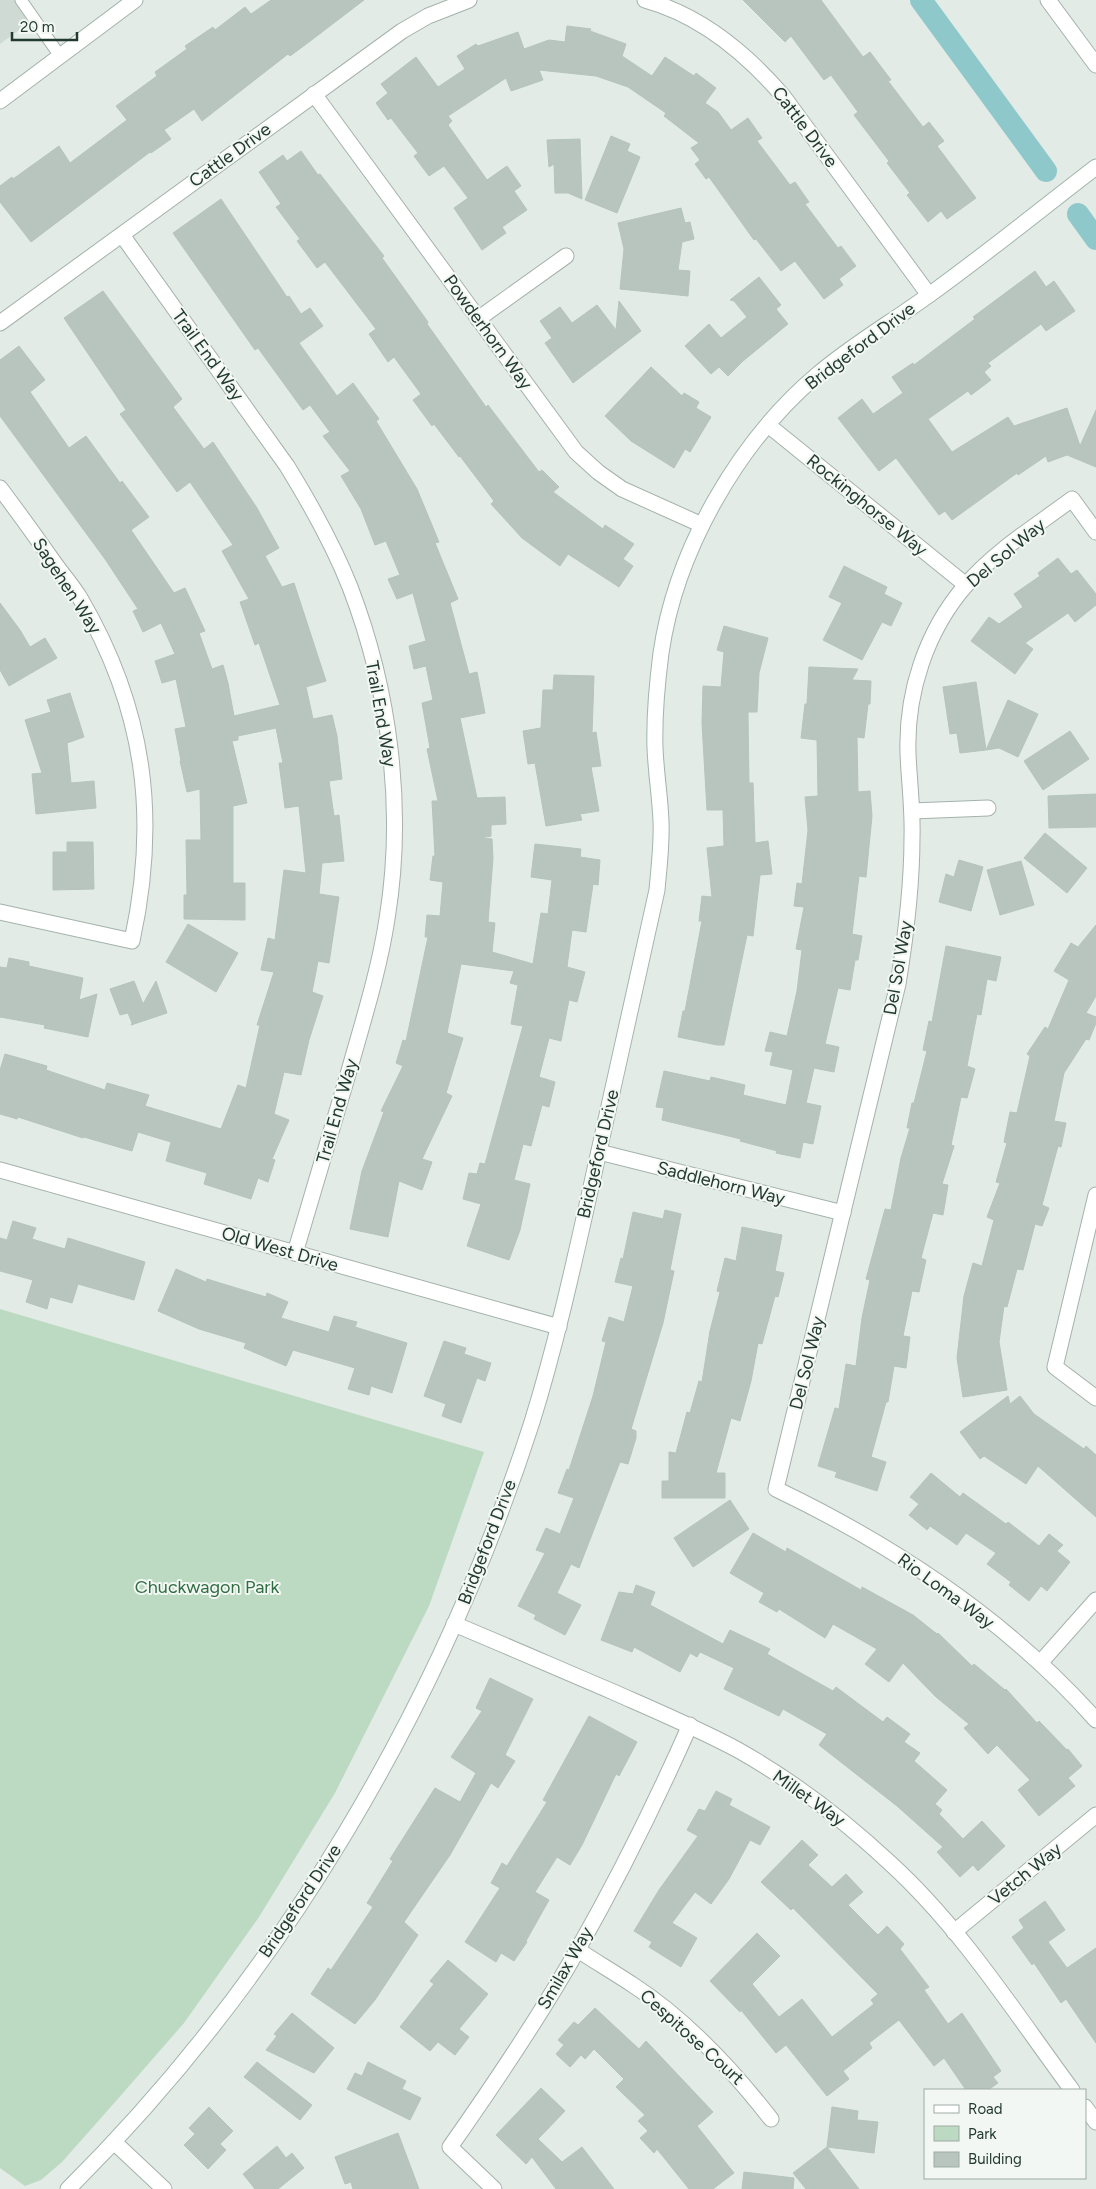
<svg xmlns="http://www.w3.org/2000/svg" width="1096" height="2189" font-family="Figtree,sans-serif">
<rect width="100%" height="100%" fill="#e2ebe6"/>
<polygon fill="#d0dad4" points="0,0 15,0 30,22 0,44"/>
<polygon fill="#bcdac1" points="0,1309 484,1452 429,1606 335,1793 259,1917 184,2023 116,2101 62,2162 41,2180 25,2186 0,2168"/>
<g fill="none" stroke-linecap="round" stroke-linejoin="round">
<g stroke="#8ec8cb" stroke-width="22">
<polyline points="921,0 1046,171"/>
<polyline points="1078,214 1096,239"/>
</g>
</g>
<g fill="#b7c5be" stroke="#b5c4bc">
<polygon points="271,0 364,0 309,42 290,56 288,54 202,121 194,109 164,130 171,139 151,153 150,152 31,242 0,202 0,186 12,177 13,179 59,146 70,163 127,120 116,106 157,76 155,72 187,49 185,46 213,27 215,30 245,7 251,14"/>
<polygon points="743,0 821,0 863,57 870,52 891,80 888,81 923,127 929,122 944,141 937,146 976,198 947,219 941,211 928,222 907,195 910,193 887,163 889,161 854,115 858,112 831,75 824,80 791,36 785,42"/>
<polygon points="567,26 591,29 590,31 626,44 622,56 652,76 665,57 694,76 696,73 716,88 705,103 718,112 731,130 748,118 762,138 757,141 790,185 795,182 809,202 805,204 838,248 841,246 856,266 839,279 843,285 824,299 795,261 781,271 756,239 754,240 709,177 706,179 695,164 700,160 691,148 699,143 664,116 666,113 628,87 596,76 539,70 543,80 511,91 506,78 448,116 452,121 448,125 487,180 507,166 521,186 514,191 527,210 502,227 506,233 482,250 454,208 468,198 444,166 429,176 414,156 418,153 391,118 388,120 376,103 388,93 381,84 416,57 438,87 465,69 457,56 476,44 478,46 518,32 524,49 549,40 565,42"/>
<polygon points="611,136 630,144 627,151 640,157 617,213 585,200"/>
<polygon points="580,139 582,199 568,193 555,193 554,164 549,167 547,140"/>
<polygon points="301,151 318,175 320,174 384,256 382,258 428,322 427,324 486,407 488,405 539,472 542,470 559,487 553,492 603,529 605,525 634,544 623,559 633,566 619,587 568,554 560,566 522,538 491,504 494,501 460,456 459,457 434,424 432,426 413,400 421,394 394,357 388,362 369,334 376,329 325,262 317,268 297,241 300,239 276,207 281,204 259,172 283,155 287,161"/>
<polygon points="221,199 287,297 289,296 301,314 310,308 323,326 299,343 337,396 353,383 379,419 376,421 417,489 439,542 435,543 458,599 450,603 469,674 477,672 485,713 460,718 477,798 505,797 506,824 491,825 491,836 481,838 492,839 493,858 488,922 495,923 492,952 533,964 541,913 548,914 552,880 531,877 535,844 581,849 580,857 600,860 598,885 593,884 586,932 572,930 567,967 585,972 577,1002 569,1000 561,1041 549,1038 539,1077 555,1082 549,1107 542,1105 531,1146 523,1144 514,1180 530,1184 520,1230 509,1260 467,1246 481,1204 463,1199 469,1173 477,1174 480,1163 485,1164 523,1026 511,1024 518,985 510,983 514,971 461,964 447,1033 463,1038 446,1093 452,1096 422,1159 432,1162 422,1190 399,1181 388,1237 350,1229 362,1171 384,1112 381,1111 403,1066 396,1063 403,1040 406,1041 428,937 425,937 427,915 440,916 443,882 430,880 433,856 435,856 432,801 438,801 427,749 430,748 422,703 433,700 426,666 414,669 409,646 426,641 413,593 397,599 388,579 400,575 386,541 375,545 361,509 341,476 350,471 323,436 330,432 310,405 303,410 258,348 255,350 173,233"/>
<polygon points="681,208 685,223 690,222 694,239 682,242 678,270 690,271 688,296 620,289 624,249 618,223"/>
<polygon points="1035,271 1046,287 1054,281 1075,311 1046,331 1041,324 988,363 991,366 984,372 991,380 971,395 968,391 928,419 952,452 1008,417 1014,426 1067,408 1080,446 1096,410 1096,467 1067,455 1048,462 1046,456 1018,475 1017,473 952,520 945,511 939,515 896,458 879,471 838,418 862,399 873,414 903,393 892,377 913,363 914,365 975,319 973,317"/>
<polygon points="759,277 781,305 776,309 788,324 743,361 728,376 719,367 711,374 685,346 709,324 721,338 747,317 734,301 730,300"/>
<polygon points="103,291 182,399 173,407 204,449 213,442 257,508 279,548 265,556 282,587 294,583 326,681 306,687 313,719 332,715 337,736 342,779 329,781 334,816 339,815 344,861 322,863 319,894 339,897 329,963 318,961 312,992 323,996 309,1040 301,1075 284,1072 274,1114 289,1120 272,1159 275,1160 268,1182 258,1178 251,1199 204,1184 207,1173 166,1161 171,1142 138,1132 132,1151 84,1137 83,1138 18,1117 17,1119 0,1114 0,1070 5,1054 47,1066 46,1070 105,1090 107,1083 149,1095 145,1106 221,1129 238,1085 246,1088 260,1025 257,1025 274,972 261,970 268,938 275,940 284,870 306,873 299,806 285,808 279,763 283,763 276,728 238,736 238,740 232,741 247,803 233,806 233,883 245,883 245,920 184,919 184,895 187,895 186,840 201,840 200,789 187,792 180,761 181,761 175,729 186,727 176,679 162,683 155,661 175,654 161,623 143,632 133,611 138,609 105,559 0,416 0,360 19,346 45,380 30,392 69,448 86,436 120,483 122,481 149,517 131,530 174,593 185,588 205,631 199,633 212,669 223,665 228,683 234,716 280,705 259,643 255,645 240,602 249,599 222,551 233,545 190,482 177,492 120,414 126,410 64,318"/>
<polygon points="619,301 641,331 573,383 545,343 552,338 540,321 560,307 572,323 597,305 616,330"/>
<polygon points="651,367 682,396 684,393 699,402 696,408 711,417 690,452 685,449 674,468 631,441 605,416"/>
<polygon points="1058,558 1071,574 1077,570 1096,594 1096,605 1075,622 1068,613 1025,643 1033,649 1015,674 971,641 989,617 999,624 1023,607 1014,594 1040,576 1038,573"/>
<polygon points="844,566 887,587 884,594 902,603 891,626 882,622 862,660 823,640 842,603 829,597"/>
<polygon points="0,603 20,630 30,647 45,638 57,658 9,686 0,670"/>
<polygon points="724,626 768,638 759,673 757,712 748,712 749,783 753,783 755,843 768,841 772,874 760,875 753,936 747,935 724,1045 717,1045 678,1037 683,1011 685,1011 702,921 699,921 702,896 712,897 707,848 724,846 723,810 707,810 702,723 703,686 721,687 724,652 717,650"/>
<polygon points="809,667 858,669 852,680 871,681 870,704 868,704 864,738 857,737 858,792 870,791 872,816 866,877 859,876 852,934 862,936 858,960 855,960 850,990 838,988 825,1044 839,1047 834,1072 814,1068 806,1103 821,1106 813,1144 803,1142 800,1158 776,1153 777,1151 740,1141 741,1139 662,1120 664,1108 656,1107 664,1071 710,1081 711,1077 745,1085 743,1095 786,1105 793,1070 770,1065 773,1052 765,1051 770,1032 787,1036 797,991 802,950 796,949 804,907 794,906 797,883 802,884 808,830 805,797 818,796 817,740 801,738 805,704 807,704"/>
<polygon points="554,675 594,676 592,733 596,732 601,766 591,767 599,811 580,814 582,820 546,826 535,763 528,764 523,731 541,728 543,690 553,690"/>
<polygon points="976,682 986,750 960,753 957,733 950,734 943,687"/>
<polygon points="70,693 84,737 67,743 71,783 94,781 96,808 36,814 32,774 42,773 25,720 51,712 47,700"/>
<polygon points="1008,700 1038,714 1018,757 999,748 986,750"/>
<polygon points="1070,731 1089,759 1043,790 1024,761"/>
<polygon points="1096,794 1096,827 1049,828 1048,796"/>
<polygon points="1045,833 1087,868 1067,893 1024,858"/>
<polygon points="67,842 93,842 94,889 53,890 53,852 67,852"/>
<polygon points="959,860 983,867 971,911 939,902 946,874 954,877"/>
<polygon points="1021,861 1034,905 1000,915 987,870"/>
<polygon points="188,924 238,953 216,992 166,962"/>
<polygon points="1096,925 1096,996 1086,1013 1096,1017 1096,1023 1089,1040 1086,1039 1064,1073 1054,1121 1066,1123 1061,1147 1058,1146 1042,1205 1049,1208 1042,1226 1035,1224 1023,1270 1017,1269 1007,1307 1004,1306 999,1342 1007,1390 963,1397 957,1358 964,1296 973,1263 982,1266 994,1220 987,1217 1000,1183 996,1182 1007,1143 1004,1142 1010,1112 1017,1113 1030,1056 1027,1054 1045,1027 1048,1029 1069,980 1054,971 1071,943 1078,947"/>
<polygon points="946,946 1001,957 996,981 987,979 981,1015 977,1014 967,1066 975,1069 967,1098 961,1097 951,1145 954,1146 942,1184 948,1185 943,1215 933,1213 921,1258 926,1260 919,1292 912,1291 903,1336 910,1337 906,1368 894,1366 888,1402 886,1402 871,1457 886,1462 877,1491 835,1477 837,1472 818,1466 835,1408 839,1409 846,1364 856,1366 862,1318 870,1280 866,1279 885,1209 891,1210 901,1158 910,1128 907,1128 912,1103 914,1103 927,1051 923,1050 929,1021 932,1022"/>
<polygon points="9,958 29,962 29,966 83,978 79,1000 97,994 88,1037 44,1028 45,1025 0,1017 0,967 7,968"/>
<polygon points="134,981 143,1004 156,981 167,1013 131,1025 132,1023 128,1013 120,1015 110,989"/>
<polygon points="665,1210 681,1214 670,1270 674,1271 663,1323 631,1429 636,1431 636,1438 628,1464 620,1462 579,1568 571,1564 557,1593 581,1605 565,1635 534,1619 536,1615 518,1606 545,1553 536,1550 546,1528 560,1534 574,1498 558,1493 567,1469 569,1470 593,1396 606,1342 602,1341 609,1317 624,1322 633,1286 615,1282 621,1258 623,1259 633,1212 663,1219"/>
<polygon points="13,1221 36,1228 32,1239 65,1249 68,1238 145,1262 134,1300 78,1284 72,1303 50,1297 47,1309 26,1302 33,1280 0,1271 0,1238 7,1240"/>
<polygon points="742,1227 782,1235 775,1271 784,1273 778,1297 775,1296 762,1344 758,1343 751,1381 740,1421 731,1418 716,1473 725,1473 725,1498 662,1498 662,1481 669,1481 669,1452 676,1453 687,1412 690,1413 699,1381 702,1382 710,1331 720,1292 717,1291 725,1258 736,1261"/>
<polygon points="176,1269 206,1282 207,1279 266,1297 267,1293 288,1302 281,1318 329,1332 334,1316 357,1322 355,1327 407,1343 392,1393 371,1386 369,1395 348,1389 355,1368 293,1350 286,1366 244,1348 246,1343 199,1329 158,1311"/>
<polygon points="444,1341 466,1348 464,1354 491,1363 485,1381 477,1378 461,1423 442,1416 446,1404 424,1396"/>
<polygon points="1008,1396 1010,1404 1020,1396 1034,1414 1084,1449 1086,1446 1096,1455 1096,1517 1038,1466 1026,1484 984,1456 980,1459 960,1432"/>
<polygon points="931,1473 960,1497 963,1493 1006,1524 1008,1522 1039,1546 1049,1534 1063,1545 1057,1551 1070,1562 1047,1591 1041,1586 1029,1601 1009,1585 1011,1582 987,1564 996,1553 966,1533 957,1545 930,1526 927,1530 909,1515 919,1504 910,1497"/>
<polygon points="730,1500 749,1529 693,1567 674,1538"/>
<polygon points="753,1533 786,1552 787,1548 861,1590 862,1587 913,1615 937,1634 938,1633 972,1666 974,1664 1005,1690 1006,1689 1037,1723 1039,1721 1067,1750 1068,1749 1082,1766 1068,1778 1075,1786 1039,1816 1018,1790 1030,1780 997,1745 988,1754 964,1728 969,1724 936,1697 903,1663 889,1682 865,1664 877,1649 833,1624 825,1638 779,1609 777,1612 759,1602 764,1593 730,1573"/>
<polygon points="636,1585 655,1592 650,1605 723,1644 730,1630 770,1649 767,1654 833,1691 836,1687 883,1722 887,1717 910,1734 904,1742 920,1753 914,1761 947,1790 935,1804 942,1810 939,1814 963,1839 982,1821 1005,1846 978,1871 973,1865 960,1877 937,1852 943,1847 897,1806 819,1745 827,1734 783,1709 779,1716 724,1689 734,1668 700,1652 697,1657 690,1653 680,1672 634,1647 632,1652 601,1640 619,1592 633,1594"/>
<polygon points="490,1678 533,1699 505,1755 515,1761 498,1788 491,1783 450,1855 404,1922 418,1935 375,2000 355,2024 311,1994 328,1968 331,1970 373,1907 367,1903 393,1861 390,1859 435,1788 460,1802 476,1773 451,1757 482,1711 476,1708"/>
<polygon points="589,1716 637,1742 619,1776 616,1774 582,1845 570,1865 557,1857 535,1892 549,1900 526,1941 527,1942 514,1961 501,1953 496,1962 465,1942 500,1888 491,1883 502,1863 507,1866 547,1802 543,1800"/>
<polygon points="716,1791 732,1799 729,1805 770,1827 760,1845 750,1840 729,1879 711,1904 695,1892 672,1923 697,1938 681,1967 649,1947 652,1942 634,1931 659,1890 698,1836 687,1830 699,1809 705,1811"/>
<polygon points="802,1840 818,1855 808,1865 832,1887 846,1874 863,1892 848,1905 878,1935 887,1926 904,1944 900,1949 929,1987 924,1990 948,2024 962,2013 1001,2071 993,2077 998,2083 988,2090 966,2090 944,2058 934,2066 899,2020 869,2043 872,2048 843,2071 849,2079 827,2096 786,2045 776,2053 741,2010 740,2012 710,1981 757,1933 780,1956 752,1984 779,2017 802,1999 832,2037 874,2004 871,2000 878,1994 793,1908 791,1910 761,1882"/>
<polygon points="1045,1901 1065,1930 1048,1942 1067,1968 1096,1948 1096,2043 1066,1999 1061,2003 1034,1963 1032,1965 1012,1937 1024,1928 1019,1920"/>
<polygon points="448,1960 488,1994 459,2029 469,2037 455,2055 438,2042 430,2051 400,2027 434,1984 430,1981"/>
<polygon points="595,2008 639,2049 646,2041 713,2112 697,2126 734,2173 713,2189 689,2189 657,2149 654,2153 640,2138 648,2131 638,2121 645,2115 616,2087 624,2079 594,2049 585,2059 581,2055 570,2067 556,2054 564,2045 558,2040 574,2022 578,2025"/>
<polygon points="292,2013 334,2048 314,2073 266,2050 277,2036 274,2034"/>
<polygon points="257,2062 312,2105 300,2120 244,2077"/>
<polygon points="368,2062 406,2081 402,2089 421,2098 410,2120 347,2089 355,2073 362,2076"/>
<polygon points="541,2088 565,2111 538,2139 562,2162 582,2147 614,2189 556,2189 532,2157 526,2164 496,2135"/>
<polygon points="209,2107 233,2131 220,2144 226,2150 208,2169 184,2145 195,2134 189,2128"/>
<polygon points="832,2107 858,2111 857,2120 878,2122 874,2153 827,2147"/>
<polygon points="398,2133 419,2189 353,2189 351,2182 345,2184 335,2157"/>
<polygon points="277,2146 286,2158 292,2153 304,2168 278,2189 255,2189 243,2174"/>
<polygon points="827,2147 859,2189 806,2189 793,2173"/>
<polygon points="744,2172 794,2178 793,2189 742,2189"/>
</g>
<g fill="none" stroke-linecap="round" stroke-linejoin="round">
<defs>
<polyline id="lane" points="21,0 60,56"/>
<g id="street">
<path d="M645 0C700 15 746 53 783 96L929 295"/>
<polyline points="1048,0 1096,65"/>
<polyline points="314,94 576,452 598,472 622,489 702,525"/>
<polyline points="0,101 135,0"/>
<path d="M122 235 287 466C311 505 333 544 350 587 390 691 405 809 387 919 379 971 363 1021 349 1071 331 1132 313 1192 295 1253"/>
<polyline points="478,319 566,256"/>
<polyline points="0,323 402,31 428,16 469,0"/>
<polyline points="768,425 966,585"/>
<path d="M0 488C18 512 36 537 53 561 62 574 72 585 80 598 145 709 159 817 132 941L0 912"/>
<path d="M1096 532 1072 499C1036 526 995 551 966 585 926 631 906 693 908 753 909 781 913 809 912 837 912 887 906 935 898 984L776 1489C895 1546 1008 1621 1096 1720"/>
<polyline points="912,811 988,808"/>
<polyline points="599,1152 843,1213"/>
<polyline points="0,1170 559,1327"/>
<polyline points="1096,1195 1055,1367 1096,1398"/>
<path d="M454 1624C507 1646 559 1669 611 1691 654 1710 697 1728 738 1750 793 1781 845 1821 891 1864 962 1929 1015 2013 1072 2090"/>
<polyline points="1040,1663 1096,1600"/>
<polyline points="954,1932 1096,1815"/>
<path d="M578 1950C596 1962 615 1973 633 1985 687 2020 732 2069 771 2119"/>
<polyline points="1085,2107 1096,2122"/>
<polyline points="114,2142 164,2189"/>
<path d="M494 2189 450 2147C495 2083 539 2018 578 1949 619 1877 656 1802 690 1725"/>
</g>
<path id="secondary" d="M68 2189C280 1979 441 1705 532 1422 555 1348 572 1272 589 1196 612 1094 634 992 657 890 659 867 662 844 661 821 660 797 656 773 655 748 654 716 657 684 661 653 676 550 738 442 817 375 852 345 892 322 929 295 986 254 1040 210 1096 167"/>
</defs>
<use href="#lane" stroke="#a5b2ac" stroke-width="13"/>
<use href="#street" stroke="#a5b2ac" stroke-width="17"/>
<use href="#secondary" stroke="#a1b5ac" stroke-width="17"/>
<use href="#lane" stroke="#fff" stroke-width="11"/>
<use href="#street" stroke="#fff" stroke-width="15"/>
<use href="#secondary" stroke="#fff" stroke-width="15"/>
</g>
<g text-anchor="middle" dominant-baseline="central" stroke-width="4" stroke-linejoin="round" paint-order="stroke">
<g font-size="18" fill="#233a31" stroke="#f2f7f4">
<text transform="translate(805 127) rotate(53)">Cattle Drive</text>
<text transform="translate(230 155) rotate(-36)">Cattle Drive</text>
<text transform="translate(488 332) rotate(54)">Powderhorn Way</text>
<text transform="translate(860 346) rotate(-37)">Bridgeford Drive</text>
<text transform="translate(208 355) rotate(54)">Trail End Way</text>
<text transform="translate(867 505) rotate(39)">Rockinghorse Way</text>
<text transform="translate(1006 553) rotate(-40)">Del Sol Way</text>
<text transform="translate(67 586) rotate(57)">Sagehen Way</text>
<text transform="translate(381 714) rotate(80)">Trail End Way</text>
<text transform="translate(898 968) rotate(-80)">Del Sol Way</text>
<text transform="translate(337 1111) rotate(-74)">Trail End Way</text>
<text transform="translate(598 1154) rotate(-77)">Bridgeford Drive</text>
<text transform="translate(721 1183) rotate(14)">Saddlehorn Way</text>
<text transform="translate(280 1249) rotate(16)">Old West Drive</text>
<text transform="translate(807 1363) rotate(-76)">Del Sol Way</text>
<text transform="translate(487 1542) rotate(-69)">Bridgeford Drive</text>
<text transform="translate(946 1591) rotate(36)">Rio Loma Way</text>
<text transform="translate(809 1798) rotate(35)">Millet Way</text>
<text transform="translate(1025 1874) rotate(-39)">Vetch Way</text>
<text transform="translate(300 1901) rotate(-56)">Bridgeford Drive</text>
<text transform="translate(565 1968) rotate(-60)">Smilax Way</text>
<text transform="translate(692 2037) rotate(42)">Cespitose Court</text>
</g>
<g font-size="18" fill="#316d42" stroke="#f2f7f4">
<text x="207" y="1587">Chuckwagon Park</text>
</g>
</g>
<rect x="924" y="2089" width="162" height="90" fill="#f2f7f4" stroke="#9faba6"/>
<rect x="934" y="2105" width="25" height="8" fill="#ffffff" stroke="#9faba6"/>
<text x="968" y="2114" font-size="15" fill="#233a31">Road</text>
<rect x="934" y="2126" width="25" height="15" fill="#bcdac1" stroke="#9faba6"/>
<text x="968" y="2139" font-size="15" fill="#233a31">Park</text>
<rect x="934" y="2152" width="25" height="15" fill="#b7c5be" stroke="#9faba6"/>
<text x="968" y="2164" font-size="15" fill="#233a31">Building</text>
<path d="M12 32v8h65v-8" fill="none" stroke="#233a31" stroke-width="2.5"/>
<text x="20" y="32" font-size="15" fill="#233a31" stroke="#f2f7f4" stroke-width="4" paint-order="stroke">20 m</text>
</svg>
